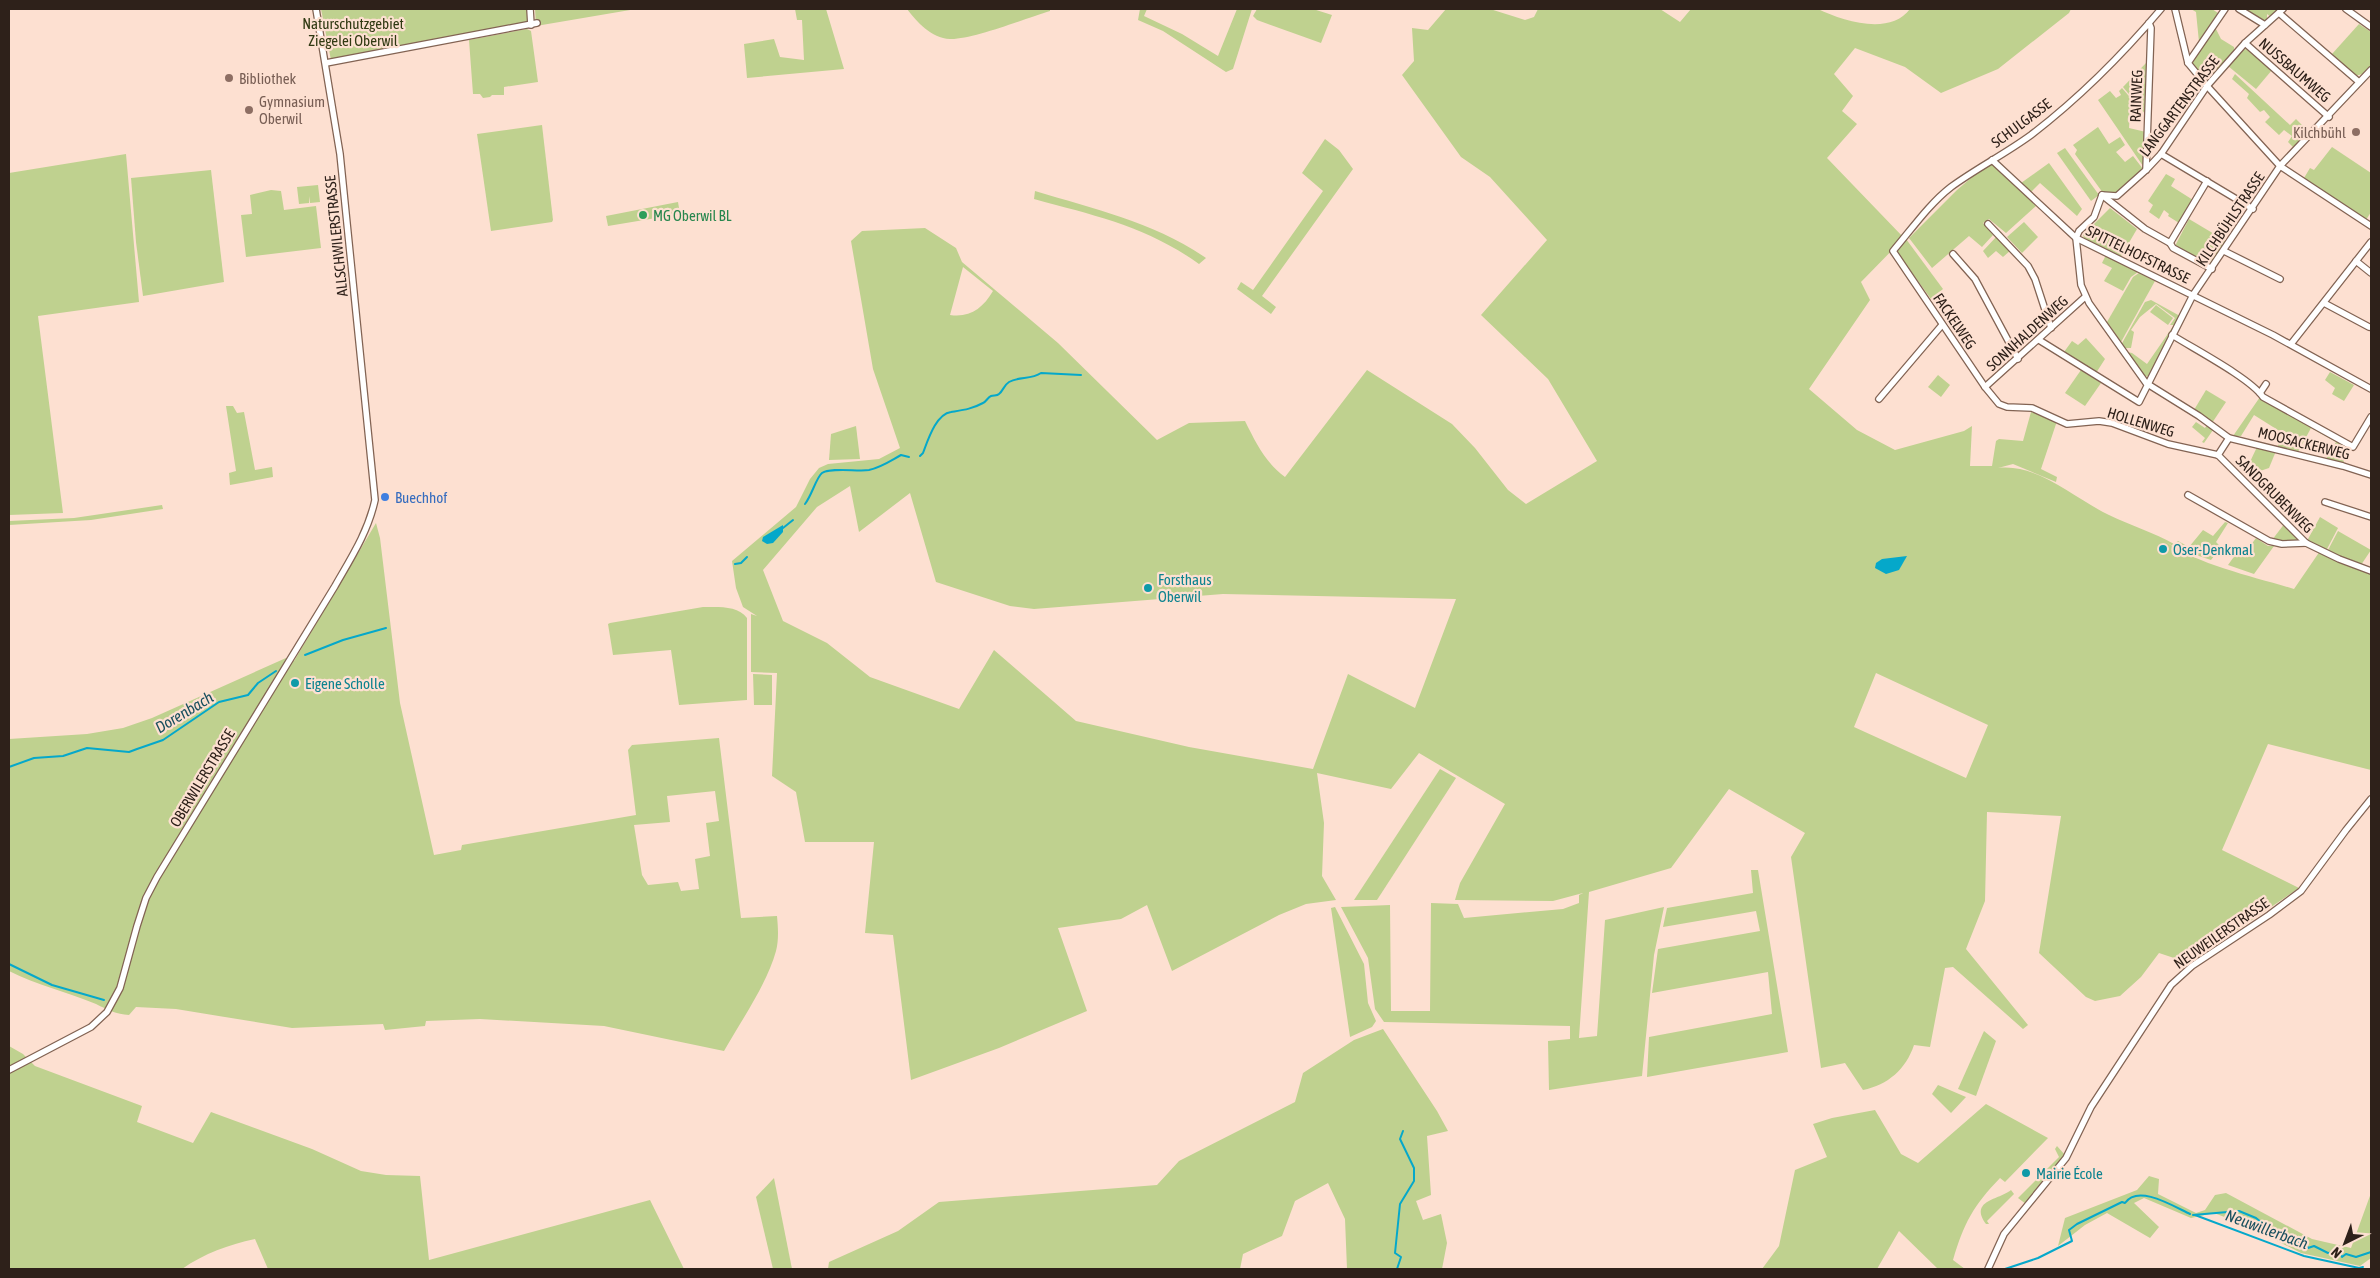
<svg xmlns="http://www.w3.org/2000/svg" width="2380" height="1278" font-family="'Asap Condensed',sans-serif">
<rect width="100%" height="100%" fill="#fde0d1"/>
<g fill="#bfd18f" fill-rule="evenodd">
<polygon points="321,9 527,9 529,19 521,26 331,60"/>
<polygon points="535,9 636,9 536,26"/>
<polygon points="795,9 826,9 844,69 747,78 744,44 774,39 780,57 804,60 802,20 797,20"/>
<path d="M907 9H1050V11C1027 18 971 40 950 39 931 38 917 22 907 9Z"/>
<polygon points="1140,9 1147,9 1144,16 1182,34 1218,56 1237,9 1252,9 1233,69 1226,72 1163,31 1138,20"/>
<polygon points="1257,9 1313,9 1332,15 1321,43 1257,20 1253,16"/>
<path d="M1446 9H1490L1525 20 1534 17 1538 9H1660L1680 22 1691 9H1818C1843 21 1890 36 1910 9H2071L2069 13 1998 69 1941 93 1905 67 1855 48 1834 74 1853 96 1842 111 1857 124 1827 158 1904 238 1861 282 1870 300 1809 389 1857 430 1895 450 1964 431 1972 426 1970 466H1992L1996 441 1999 439 2023 441 2031 412 2057 421 2041 469 2057 477 2056 482 2013 464 1998 468C2038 463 2075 499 2109 515 2130 525 2155 533 2174 544L2178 541 2189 547 2203 530 2213 536 2225 522 2228 523 2216 542 2221 547 2211 560 2178 549 2166 542C2199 565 2255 577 2294 589L2320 551 2371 573V770L2268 744 2222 850 2299 888 2189 963 2159 953 2141 977 2120 996 2095 1001 2086 997 2039 953 2061 816 1987 812 1985 901 1966 949 2028 1025 2023 1029 1953 967 1945 968 1930 1047 1914 1045C1906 1069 1888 1085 1863 1090L1845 1063 1821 1068 1791 857 1805 833 1729 789 1671 868 1589 892 1579 1038 1597 1036 1605 920 1664 907 1654 955 1642 1076 1549 1090 1548 1041 1570 1039V1026L1384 1022 1375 1009 1368 958 1341 907 1390 905 1391 1011H1430L1431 903 1458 904 1464 918 1563 909 1579 903V895L1583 893 1553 901 1455 900 1460 883 1505 804 1419 753 1391 789 1317 773 1324 823 1322 876 1336 900 1306 904 1279 915 1172 971 1147 905 1121 919 1058 928 1087 1011 999 1048 911 1080 893 935 865 933 874 842H805L796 792 772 776 777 673 751 672V614L757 616 743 607 736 588 732 561 796 507 810 479 819 468 828 464 879 459 900 448 873 369 851 241 862 231 925 228 956 248 962 262 1058 343 1157 440 1189 423 1245 421C1256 443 1265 462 1285 477L1367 370 1452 424 1475 448 1508 490 1526 504 1597 461 1548 379 1481 315 1547 240 1490 177 1461 157 1402 75 1414 61 1412 28 1428 30ZM963 267 993 291C983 308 970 318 950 315ZM850 486 859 532 910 493 936 582 1010 606 1034 609 1223 594 1456 599 1415 708 1348 674 1313 769 1189 747 1076 721 994 650 959 709 870 677 827 643 783 621 763 570 817 507ZM1876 673 1988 725 1966 778 1854 727Z"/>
<polygon points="2191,9 2212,9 2218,13 2199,42 2196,12"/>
<polygon points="2247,9 2276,9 2278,12 2271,17 2267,14 2267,20 2263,21 2247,11"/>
<polygon points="2359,24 2371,32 2371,65 2362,74 2356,76 2332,54"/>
<polygon points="2215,27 2221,39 2234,47 2234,51 2210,79 2205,79 2190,62"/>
<polygon points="527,29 531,31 538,82 504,87 504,95 492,95 490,97 483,98 480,94 473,94 469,40"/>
<polygon points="2246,49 2272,70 2256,89 2228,66 2240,52"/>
<polygon points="2147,62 2149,62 2146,115 2123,87"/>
<polygon points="2235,74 2290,125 2296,119 2308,131 2293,147 2288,142 2292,136 2284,130 2279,135 2265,122 2270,117 2264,110 2260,112 2247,98 2249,94 2232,79"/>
<polygon points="2122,88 2140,109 2130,109 2129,128 2146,132 2143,166 2098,100 2110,91 2116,98 2121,95 2119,91"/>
<polygon points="542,125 553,220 552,222 491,231 477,134"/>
<polygon points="2098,127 2109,144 2120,137 2125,145 2116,152 2125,162 2133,156 2143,169 2108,200 2075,154 2077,150 2073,145"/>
<polygon points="1325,139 1339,150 1353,169 1262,296 1276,307 1271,314 1237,289 1241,282 1253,290 1323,191 1302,173"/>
<polygon points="2332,147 2371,173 2371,212 2366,220 2304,178 2310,168 2314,170"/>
<polygon points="2065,148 2099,195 2091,201 2057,153"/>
<polygon points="126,154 139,302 38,316 63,513 9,515 9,173"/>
<polygon points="1992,160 2036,206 2006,233 1989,219 1983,223 1993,235 1982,247 1969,236 1932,268 1909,238 1957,190"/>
<polygon points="2049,163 2082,209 2077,216 2040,183 2031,192 2021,183"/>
<polygon points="211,170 224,282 143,296 136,242 131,178"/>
<polygon points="2166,174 2175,179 2171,186 2193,200 2179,223 2168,216 2169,214 2164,210 2159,219 2149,212 2153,205 2148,201"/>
<polygon points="318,185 320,202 310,203 309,196 309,203 299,204 297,187"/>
<polygon points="271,190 281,191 284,210 316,206 321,248 246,257 241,215 252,214 250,195"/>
<path d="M1035 191C1094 209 1154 222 1206 258L1199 264C1146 226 1096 216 1034 199Z"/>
<polygon points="678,202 680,214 608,226 606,216"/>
<polygon points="2110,208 2137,229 2120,258 2085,241 2083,235"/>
<polygon points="2189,219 2226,241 2210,265 2175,246"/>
<polygon points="2024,222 2038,237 2022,253 2007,237"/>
<polygon points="1997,236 2011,250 2003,257 1996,251 1988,258 1983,251"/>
<polygon points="1906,239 1943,289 1931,299 1897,252"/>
<polygon points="2106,255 2138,272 2131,277 2123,291 2104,281 2112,268 2102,263"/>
<polygon points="2139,273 2155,281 2121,342 2107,322 2133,277"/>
<polygon points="2151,300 2180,316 2148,376 2145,377 2127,352 2132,353 2147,364 2174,325 2170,325 2175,318 2156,304 2140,317 2131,330 2134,332 2131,348 2123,348 2121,345 2145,302"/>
<polygon points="2156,305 2173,318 2168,325 2150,312"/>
<polygon points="2086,338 2105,359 2096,373 2064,352 2072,341 2078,345"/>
<polygon points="2081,370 2101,383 2085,406 2065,393"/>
<polygon points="2330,372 2354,385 2344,401 2332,394 2335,388 2325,380"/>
<polygon points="1938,375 1950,385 1941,397 1928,387"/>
<polygon points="2206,390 2226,402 2212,423 2194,410"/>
<polygon points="2260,397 2351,448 2343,463 2326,459 2336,442 2311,428 2298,452 2278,446 2281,432 2254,415 2241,436 2233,436"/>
<polygon points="226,406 233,406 237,413 244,412 255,470 272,467 273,477 230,485 229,473 236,471"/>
<polygon points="2196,422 2205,428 2207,425 2213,430 2204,443 2202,442 2205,438 2192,427"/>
<polygon points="856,426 860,459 829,460 831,434"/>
<polygon points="2257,447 2276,451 2269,468 2260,471 2248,466"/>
<polygon points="162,505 163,509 91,520 9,525 9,521 74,518"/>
<polygon points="2320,517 2338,528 2326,551 2310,544 2308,539"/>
<path d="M376 523 380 538 400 703 434 855 461 850 462 845 636 815 628 750 632 745 719 738 741 918 777 916C778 927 779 939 776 951 767 984 741 1021 724 1051L604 1026 480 1019 426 1021 425 1026 385 1030 383 1024 292 1028 176 1009 136 1007 129 1015C116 1014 108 1010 96 1004 67 992 37 985 9 971V739L87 734 123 728 152 718 286 658 294 661ZM715 791 719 821 706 823 710 856 695 859 699 889 681 891 678 882 648 885 642 875 634 825 670 822 667 796Z"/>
<polygon points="2285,523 2301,540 2282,544 2272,540"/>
<polygon points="2338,531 2371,550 2361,565 2327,552"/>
<polygon points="2256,538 2268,546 2274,546 2254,574 2228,565 2241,547 2248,549"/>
<path d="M703 607C717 607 738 605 747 618V700L679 705 671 650 613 655 608 624 610 623Z"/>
<polygon points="753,674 772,675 772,705 754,705"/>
<polygon points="1440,769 1456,778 1377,900 1354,900"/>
<polygon points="1751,870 1758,870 1788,1052 1647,1077 1649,1037 1772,1014 1768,972 1652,993 1658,949 1760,931 1756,911 1663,927 1667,908 1753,893"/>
<polygon points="1335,907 1364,964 1368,1003 1376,1021 1372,1027 1350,1037 1331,908"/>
<polygon points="1383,1029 1437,1111 1448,1131 1427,1136 1431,1195 1416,1201 1423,1220 1441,1214 1447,1243 1442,1269 1347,1269 1345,1219 1328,1183 1295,1201 1282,1236 1243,1254 1240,1269 828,1269 829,1262 898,1231 939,1202 1157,1185 1179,1161 1295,1102 1303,1073 1354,1040"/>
<polygon points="1984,1031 1996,1041 1976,1096 1958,1089"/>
<path d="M9 1046 23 1054 35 1066 142 1106 137 1122 193 1143 211 1112 312 1149 361 1171 386 1175 420 1176 429 1260 650 1200 684 1269H268L255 1239C228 1245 205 1253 182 1269H9Z"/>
<polygon points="1938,1085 1966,1097 1951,1113 1932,1094"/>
<path d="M1986 1104 2048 1138 2005 1182 2000 1178C1973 1206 1964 1223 1953 1260L1965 1269H1938L1899 1231 1877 1269H1762L1779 1246 1795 1170 1827 1157 1813 1124 1832 1118 1875 1110 1901 1154 1918 1163Z"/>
<polygon points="2057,1146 2065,1155 2026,1204 2018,1198 2059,1157 2055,1149"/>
<polygon points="2149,1176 2159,1179 2158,1194 2196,1213 2205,1210 2215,1195 2226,1193 2312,1239 2351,1248 2371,1193 2371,1258 2360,1266 2301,1253 2248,1226 2214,1213 2191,1218 2144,1198 2134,1203 2159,1227 2150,1238 2107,1213 2085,1225 2058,1246 2065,1218 2137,1190"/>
<polygon points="774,1178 792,1269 773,1269 756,1197"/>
<path d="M2011 1190 2014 1194 1987 1221 1989 1224H1986C1969 1200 1999 1200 2011 1190Z"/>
</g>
<g fill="#05a8ca">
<polygon points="783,525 783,532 773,543 767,544 762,541 763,537"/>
<polygon points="1907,556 1899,570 1886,574 1875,568 1876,563 1882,559"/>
</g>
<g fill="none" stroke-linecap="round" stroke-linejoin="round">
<g stroke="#05a8ca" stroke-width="2">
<path d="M920 456 923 453C928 440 936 414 951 412 963 410 972 409 983 403 986 402 988 397 991 396 994 395 997 396 999 394 1003 391 1004 385 1009 382 1019 376 1031 380 1041 373L1081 375"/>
<path d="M805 504C812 495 816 478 822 473 831 467 859 472 869 470 882 467 890 461 901 455L909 457"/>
<polyline points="783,528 793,520"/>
<polyline points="735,564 741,563 747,557"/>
<polyline points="305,655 343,640 386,628"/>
<polyline points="9,767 34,758 63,756 87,748 129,752 137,749 163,740 219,702 248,695 258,683 276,671"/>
<polyline points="9,964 52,985 104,1000"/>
<polyline points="2193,1215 2239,1211 2256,1218 2267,1227 2298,1242 2305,1242 2308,1248 2314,1246 2328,1253 2340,1252 2342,1257 2346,1254 2356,1257 2371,1252"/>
<polyline points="2195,1215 2304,1256 2359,1268 2363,1267"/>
<polyline points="1397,1269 1401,1257 1395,1253 1400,1204 1414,1181 1414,1168 1400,1139 1403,1131"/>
<path d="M2005 1269 2038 1258 2072 1241 2069 1230 2077 1224 2122 1202 2125 1203C2138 1184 2173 1206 2190 1214"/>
</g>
<defs>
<g id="minor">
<polyline points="530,9 531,25"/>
<path d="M2161 9C2123 54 2078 99 2031 135 2005 154 1977 168 1951 187 1929 204 1911 230 1893 251L1985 387 1999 404 2007 407 2032 408 2067 424 2099 421 2112 423 2168 444 2218 455"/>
<polyline points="2175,9 2188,63 2207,86 2280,166 2371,226"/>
<polyline points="2239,9 2265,25"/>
<polyline points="2283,9 2245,43 2207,86 2161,154 2146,170 2117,196 2102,195 2094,217 2079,231 2076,238 2081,285 2089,303 2146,383 2199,416 2229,438 2343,466 2371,475"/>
<polyline points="2346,9 2371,27"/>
<polyline points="2279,13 2359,82"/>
<polyline points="2245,43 2329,117"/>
<polyline points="326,63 537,23"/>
<polyline points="2188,63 2225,9"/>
<polyline points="2161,154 2253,209"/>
<polyline points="1992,160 2076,238 2273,335 2371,389"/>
<polyline points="2146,170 2151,28 2149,23"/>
<polyline points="2102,195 2145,229 2170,243 2207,181"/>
<polyline points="1988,224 2028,266 2035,279 2051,328"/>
<polyline points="2170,243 2173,248 2212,269"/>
<polyline points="2224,251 2280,279"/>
<polyline points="1953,254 1975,279 2018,359"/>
<polyline points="2356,261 2371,273"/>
<polyline points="2324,303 2369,327"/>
<path d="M2172 335C2194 349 2250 378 2263 397L2353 447 2371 417"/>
<polyline points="2039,340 2139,402 2193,295 2280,166 2371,70"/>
<polyline points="2291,344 2371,242"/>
<polyline points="1985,387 2085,297"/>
<polyline points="2260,393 2266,384"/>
<polyline points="1879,399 1942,325"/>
<polyline points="2218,455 2306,543 2339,559 2371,571"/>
<polyline points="2218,455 2229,438"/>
<polyline points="2188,495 2269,541 2282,544 2306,543"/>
<polyline points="2325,502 2371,517"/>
<path d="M9 1070 91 1027 107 1012 120 988 137 926 146 898 157 877 335 586C351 558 368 532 375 500L340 154 316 9"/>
<polyline points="1988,1269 2004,1234 2066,1158 2091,1107 2171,985 2192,966 2269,915 2301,891 2346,830 2371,799"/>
</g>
</defs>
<use href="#minor" stroke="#826353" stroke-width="8"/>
<use href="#minor" stroke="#fff" stroke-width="5.5"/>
</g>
<g fill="#8d6e63" stroke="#fde0d1" stroke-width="2">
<circle cx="229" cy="78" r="5"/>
<circle cx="249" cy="110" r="5"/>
<circle cx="2356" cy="132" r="5"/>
</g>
<circle fill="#2e9e5b" stroke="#fde0d1" stroke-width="2" cx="643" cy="215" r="5"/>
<circle fill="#3f7fe0" stroke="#fde0d1" stroke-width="2" cx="385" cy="497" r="5"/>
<g fill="#0f9aa8" stroke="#fde0d1" stroke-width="2">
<circle cx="2163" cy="549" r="5"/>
<circle cx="1148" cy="588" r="5"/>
<circle cx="295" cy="683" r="5"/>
<circle cx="2026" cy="1173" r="5"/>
</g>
<g text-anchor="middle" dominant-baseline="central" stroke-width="4.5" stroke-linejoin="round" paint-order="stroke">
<g font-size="15" fill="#303912" stroke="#fde0d1">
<text x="353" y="23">Naturschutzgebiet<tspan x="353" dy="17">Ziegelei Oberwil</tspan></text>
</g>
<g font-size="15" fill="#2e211a" stroke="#fde0d1">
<text transform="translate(2295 70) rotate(41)">NUSSBAUMWEG</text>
<text transform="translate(2136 96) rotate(-88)">RAINWEG</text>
<text transform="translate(2179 106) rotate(-53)">LANGGARTENSTRASSE</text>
<text transform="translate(2021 123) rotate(-37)">SCHULGASSE</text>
<text transform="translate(2230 219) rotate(-56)">KILCHBÜHLSTRASSE</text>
<text transform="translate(336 236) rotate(-96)">ALLSCHWILERSTRASSE</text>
<text transform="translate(2138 254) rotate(26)">SPITTELHOFSTRASSE</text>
<text transform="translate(1955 321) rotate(56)">FACKELWEG</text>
<text transform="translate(2027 333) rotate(-42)">SONNHALDENWEG</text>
<text transform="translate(2141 422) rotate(17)">HOLLENWEG</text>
<text transform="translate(2304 443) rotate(14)">MOOSACKERWEG</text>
<text transform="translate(2275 494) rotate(45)">SANDGRUBENWEG</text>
<text transform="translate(202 778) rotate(-59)">OBERWILERSTRASSE</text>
<text transform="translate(2221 933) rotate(-35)">NEUWEILERSTRASSE</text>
</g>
<g font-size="15" fill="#785e54" stroke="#fde0d1" text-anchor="start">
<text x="239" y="78">Bibliothek</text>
<text x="259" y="101">Gymnasium<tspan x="259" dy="17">Oberwil</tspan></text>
<text x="2346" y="132" text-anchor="end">Kilchbühl</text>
</g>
<g font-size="15" fill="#27864d" stroke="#fde0d1" text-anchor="start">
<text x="653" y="215">MG Oberwil BL</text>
</g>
<g font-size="15" fill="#366cbe" stroke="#fde0d1" text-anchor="start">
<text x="395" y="497">Buechhof</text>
</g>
<g font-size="15" fill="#0d838f" stroke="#fde0d1" text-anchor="start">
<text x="2173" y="549">Oser-Denkmal</text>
<text x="1158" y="579">Forsthaus<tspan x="1158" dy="17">Oberwil</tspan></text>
<text x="305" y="683">Eigene Scholle</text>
<text x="2036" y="1173">Mairie École</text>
</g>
<g font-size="16" font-style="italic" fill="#194f5e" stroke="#fde0d1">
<text transform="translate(184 712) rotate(-31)">Dorenbach</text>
<text transform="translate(2267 1229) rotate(20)">Neuwillerbach</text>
</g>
</g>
<rect width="2380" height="1278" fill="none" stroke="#2e211a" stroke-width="20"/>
<g transform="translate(2345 1243) rotate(222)" stroke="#fde0d1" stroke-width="4" paint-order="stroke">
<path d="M0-4L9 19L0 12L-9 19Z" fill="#2e211a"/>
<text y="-8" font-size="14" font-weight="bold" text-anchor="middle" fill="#2e211a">N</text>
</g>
</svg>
